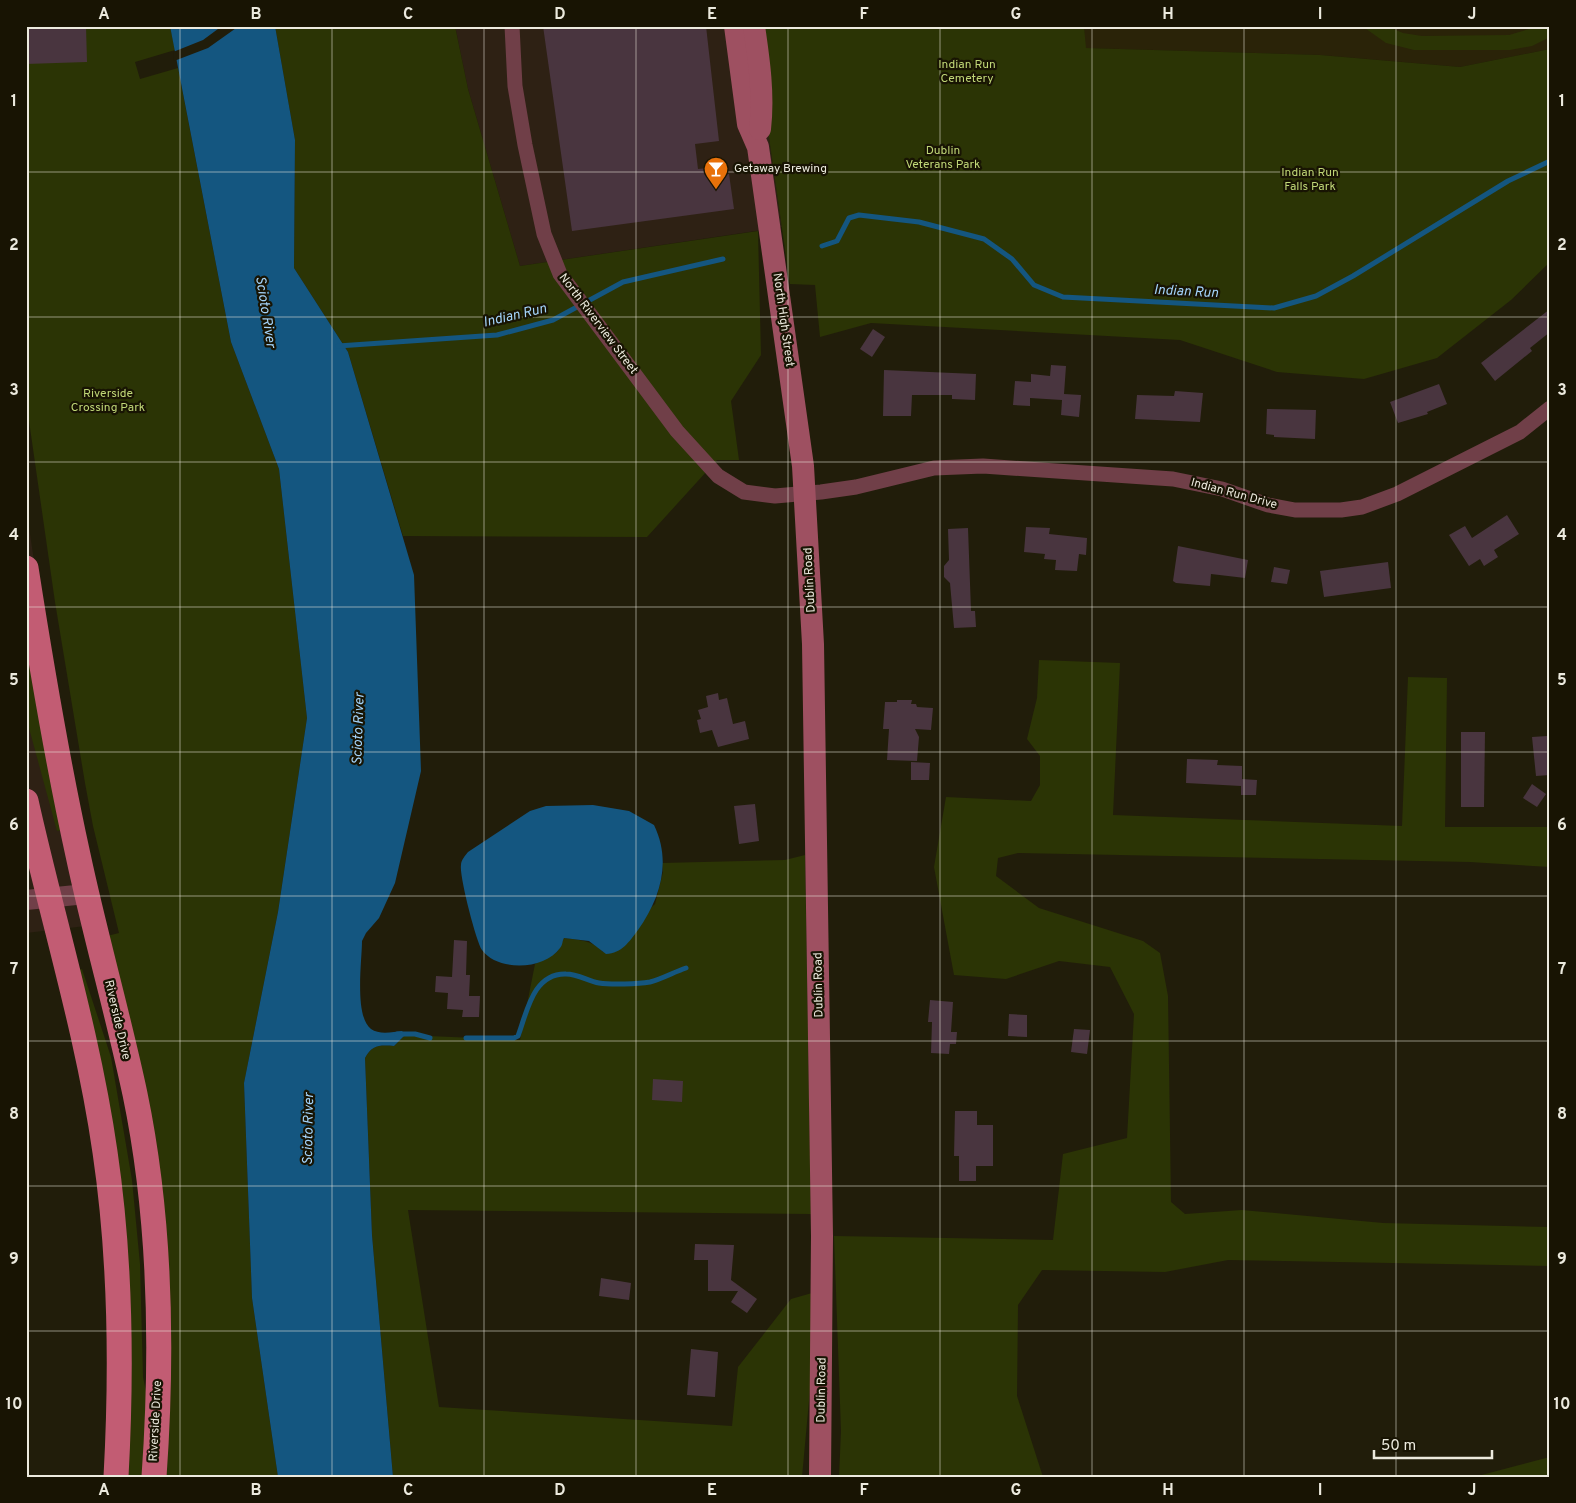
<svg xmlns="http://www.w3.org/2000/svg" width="1576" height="1503" font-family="Overpass,sans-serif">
<rect width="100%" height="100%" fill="#211d0a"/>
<g fill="#2e2114">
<polygon points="455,26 753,26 782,227 520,266 468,89"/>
<polygon points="26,507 47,648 103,924 26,933"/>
</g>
<polygon fill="#2a2308" points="1084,26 1550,26 1550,49 1460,67 1320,55 1085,48"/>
<g fill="#2b3405">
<polygon points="26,26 170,26 175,50 135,62 140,79 178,68 231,342 279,469 307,718 278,912 244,1083 252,1298 278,1477 164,1477 168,1425 107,936 119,933 93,826 85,783 55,602 26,400"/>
<polygon points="275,26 455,26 468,89 520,266 758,231 761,355 731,401 739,460 717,460 647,537 403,536 348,352 294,268 295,140"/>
<polygon points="753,26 1084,26 1086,48 1320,55 1460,67 1550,49 1550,262 1511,300 1437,358 1364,379 1277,372 1180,340 871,323 820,337 815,285 790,284"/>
<polygon points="1362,26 1386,26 1403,33 1422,36 1509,35 1539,26 1550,26 1550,37 1532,46 1510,50 1414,50 1386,43"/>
<polygon points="26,620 63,830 57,831 26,717"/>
<polygon points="1039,660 1120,663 1113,815 1402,826 1408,677 1447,678 1445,827 1550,827 1550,867 1470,862 1018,853 998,858 996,876 1039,908 1143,941 1160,953 1168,996 1171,1202 1185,1214 1242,1210 1383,1223 1550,1227 1550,1266 1228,1260 1165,1272 1042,1270 1018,1305 1017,1396 1043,1477 839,1477 841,1431 834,1236 1053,1240 1063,1154 1127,1138 1134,1014 1110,967 1059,961 1006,979 954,975 934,867 946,797 1031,801 1040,785 1040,756 1027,739 1037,698"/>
<path d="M805 855 811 1214 408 1210 439 1407 732 1426 738 1367 791 1299 812 1293V1368L802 1477H393L372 1235 365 1058C372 1045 379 1045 394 1046L405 1035 520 1040 535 964 557 952 564 938C579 940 592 940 603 952L655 904 663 872 662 863 785 860Z"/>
<polygon points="82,969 111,1057 132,1180 140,1264 143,1377 148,1401 146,1477 126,1477 128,1400 75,971"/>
<polygon points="1550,1457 1550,1477 1474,1477"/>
</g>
<g fill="#145680">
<path d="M170 26H275L295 140 294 268 348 352 414 575 421 771 395 883 379 918 366 933 362 941C362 961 354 1016 371 1029 379 1035 393 1032 402 1031L405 1035 394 1046C379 1045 372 1045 365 1058L372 1235 393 1477H278L252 1298 244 1083 278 912 307 718 279 469 231 342Z"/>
<path d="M593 805 629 811 654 825C672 862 660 899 638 930 629 942 622 953 606 954L589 941 564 938C562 941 563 945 560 948 545 970 498 972 482 950 476 941 459 875 461 865 461 860 465 856 468 852L530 811 546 806Z"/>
</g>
<polygon fill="#211d0a" points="222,26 239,26 208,48 174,61 173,52 203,40"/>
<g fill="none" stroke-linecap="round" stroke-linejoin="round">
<g stroke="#145680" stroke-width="5">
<polyline points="822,246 837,241 849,218 859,215 919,222 984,239 1012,259 1034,285 1063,297 1274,308 1316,296 1353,276 1508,181 1550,161"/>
<polyline points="338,346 497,335 553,320 623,282 723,259"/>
<polyline points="397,1034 415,1034 430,1038"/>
<path d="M466 1038H514L518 1036C527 1012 533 973 566 974 578 974 588 981 599 983 611 985 638 984 650 982 662 979 674 972 686 968"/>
</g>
</g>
<g fill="#49353f">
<polygon points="26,26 86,26 87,62 26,64"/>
<polygon points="543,26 706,26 719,141 695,144 698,169 718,167 719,175 729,174 734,209 572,231"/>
<polygon points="1550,309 1550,332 1530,348 1532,351 1495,381 1481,363"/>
<polygon points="873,329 885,337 872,357 860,349"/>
<polygon points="1051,365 1066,366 1064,394 1081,395 1079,417 1061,415 1062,400 1030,398 1030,406 1013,405 1015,381 1031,382 1031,374 1050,376"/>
<polygon points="884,370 976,374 975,400 952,399 952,395 912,395 911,416 883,416"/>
<polygon points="1439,384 1447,404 1427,412 1428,414 1398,423 1390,402"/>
<polygon points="1175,391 1203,393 1200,422 1135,419 1137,395 1174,396"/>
<polygon points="1267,409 1316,410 1315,439 1274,437 1274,435 1266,434"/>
<polygon points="1507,515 1519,534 1494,550 1498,557 1484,566 1480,559 1469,566 1449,535 1465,526 1472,538"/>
<polygon points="1026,527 1050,528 1049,534 1087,538 1086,555 1079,554 1077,571 1055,570 1056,560 1044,559 1045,554 1024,552"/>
<polygon points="968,528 971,611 975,611 976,627 954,628 950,583 944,577 944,566 949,560 948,529"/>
<polygon points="1178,546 1248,560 1245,578 1211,574 1210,586 1176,583 1173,581"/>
<polygon points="1388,562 1391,588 1324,597 1320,571"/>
<polygon points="1274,567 1290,570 1287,584 1271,582"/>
<polygon points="718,693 719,700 727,698 733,724 745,721 749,739 718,747 712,730 700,733 697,720 701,719 698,710 708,707 706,696"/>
<polygon points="897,700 912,700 911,704 916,704 917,707 933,708 931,730 915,729 919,737 917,761 887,760 889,729 883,729 885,702 897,702"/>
<polygon points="1461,732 1485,732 1484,807 1461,807"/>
<polygon points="1547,736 1550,775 1536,776 1532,737"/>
<polygon points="1187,759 1218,760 1217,765 1242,766 1242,779 1257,780 1256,795 1241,795 1241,786 1186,783"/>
<polygon points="911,762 930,763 929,780 911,780"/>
<polygon points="1532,784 1546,794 1537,807 1523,798"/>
<polygon points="755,804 759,841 739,844 734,806"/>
<polygon points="454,940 467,941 466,975 470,975 469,996 480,996 479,1017 462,1017 463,1010 447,1009 448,993 435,992 436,976 452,977"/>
<polygon points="930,1000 953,1002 951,1032 957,1032 956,1044 950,1044 949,1054 931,1053 932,1022 928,1022"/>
<polygon points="1009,1014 1027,1015 1027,1037 1008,1036"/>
<polygon points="1074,1029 1090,1030 1087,1054 1071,1052"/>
<polygon points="653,1079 683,1081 682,1102 652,1100"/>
<polygon points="955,1111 977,1111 977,1125 993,1125 993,1166 976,1166 976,1181 959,1181 959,1156 954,1156"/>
<polygon points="695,1244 734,1245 731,1280 757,1299 747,1313 731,1302 738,1291 708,1291 708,1260 694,1260"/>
<polygon points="601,1278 631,1283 629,1300 599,1296"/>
<polygon points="691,1349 718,1352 715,1397 687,1395"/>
</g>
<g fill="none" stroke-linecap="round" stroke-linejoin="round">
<polyline stroke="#703f48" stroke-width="15" points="512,26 515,86 525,145 544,234 560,274 677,431 718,476 744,492 775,496 821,492 856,487 934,468 983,466 1173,479 1222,489 1268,505 1295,510 1341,510 1362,507 1397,494 1520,432 1550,408"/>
<polyline stroke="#703f48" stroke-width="20" points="26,900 86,894"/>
<g stroke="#9e5061" stroke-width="22">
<polyline points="735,26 748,124 758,147 803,466 813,644 822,1236 820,1477"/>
<path d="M754 26C759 60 764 95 760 129"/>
</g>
<g stroke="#c25c73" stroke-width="25">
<path d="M26 568C41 664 57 760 78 855 95 935 118 1014 135 1094 161 1219 163 1350 154 1477"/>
<path d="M26 801C52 918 88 1033 105 1152 121 1260 122 1368 116 1477"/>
</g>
</g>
<path fill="none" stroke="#eceade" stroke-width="1" stroke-opacity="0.55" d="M180 26V1477M332 26V1477M484 26V1477M636 26V1477M788 26V1477M940 26V1477M1092 26V1477M1244 26V1477M1396 26V1477M26 172H1550M26 317H1550M26 462H1550M26 607H1550M26 752H1550M26 896H1550M26 1041H1550M26 1186H1550M26 1331H1550"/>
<defs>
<symbol id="bar-pin" viewBox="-11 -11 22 30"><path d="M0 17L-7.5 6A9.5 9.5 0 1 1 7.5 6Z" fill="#e8710a" stroke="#181403"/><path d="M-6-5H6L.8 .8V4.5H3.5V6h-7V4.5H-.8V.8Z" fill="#fff"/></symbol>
</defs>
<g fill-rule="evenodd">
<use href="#bar-pin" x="702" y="155" width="28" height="38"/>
</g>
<g text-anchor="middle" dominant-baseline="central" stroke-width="4.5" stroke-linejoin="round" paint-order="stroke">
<g font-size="12" fill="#c0d777" stroke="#181403">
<text x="967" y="65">Indian Run<tspan x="967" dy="14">Cemetery</tspan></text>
<text x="943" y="151">Dublin<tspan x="943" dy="14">Veterans Park</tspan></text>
<text x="1310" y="173">Indian Run<tspan x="1310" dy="14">Falls Park</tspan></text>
<text x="108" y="394">Riverside<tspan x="108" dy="14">Crossing Park</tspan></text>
</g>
<g font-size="12" fill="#eceade" stroke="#181403" text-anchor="start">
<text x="734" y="169">Getaway Brewing</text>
</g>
<g font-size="12" fill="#eceade" stroke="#181403">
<text transform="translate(783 320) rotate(82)">North High Street</text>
<text transform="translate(598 324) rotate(53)">North Riverview Street</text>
<text transform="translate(1234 494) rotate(15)">Indian Run Drive</text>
<text transform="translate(810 580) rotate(-93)">Dublin Road</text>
<text transform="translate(819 985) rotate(-91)">Dublin Road</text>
<text transform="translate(117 1020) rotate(77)">Riverside Drive</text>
<text transform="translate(822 1390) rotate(-89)">Dublin Road</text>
<text transform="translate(156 1421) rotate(-87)">Riverside Drive</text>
</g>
<g font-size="14" font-style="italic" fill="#a4d4fb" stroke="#181403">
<text transform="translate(1186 292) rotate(3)">Indian Run</text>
<text transform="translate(265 312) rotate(81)">Scioto River</text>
<text transform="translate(515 316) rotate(-13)">Indian Run</text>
<text transform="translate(359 729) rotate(-88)">Scioto River</text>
<text transform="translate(309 1129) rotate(-89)">Scioto River</text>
</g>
</g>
<rect width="1576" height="1503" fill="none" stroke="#181403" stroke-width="55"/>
<path d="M1374 1450v8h118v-8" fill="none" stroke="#eceade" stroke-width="2.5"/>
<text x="1381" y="1450" font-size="15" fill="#eceade" stroke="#181403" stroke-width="4" paint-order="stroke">50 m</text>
<rect x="28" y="28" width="1520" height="1448" fill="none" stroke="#eceade" stroke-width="2"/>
<g font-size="16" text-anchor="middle" font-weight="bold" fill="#eceade">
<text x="104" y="19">A</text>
<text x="256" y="19">B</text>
<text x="408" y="19">C</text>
<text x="560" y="19">D</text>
<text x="712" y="19">E</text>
<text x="864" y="19">F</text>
<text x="1016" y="19">G</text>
<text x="1168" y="19">H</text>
<text x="1320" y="19">I</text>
<text x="1472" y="19">J</text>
<text x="14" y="106">1</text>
<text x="1562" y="106">1</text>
<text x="14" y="250">2</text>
<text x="1562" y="250">2</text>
<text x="14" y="395">3</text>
<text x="1562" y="395">3</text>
<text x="14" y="540">4</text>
<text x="1562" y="540">4</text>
<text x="14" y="685">5</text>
<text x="1562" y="685">5</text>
<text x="14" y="830">6</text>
<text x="1562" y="830">6</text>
<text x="14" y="974">7</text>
<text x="1562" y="974">7</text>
<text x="14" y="1119">8</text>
<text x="1562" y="1119">8</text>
<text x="14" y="1264">9</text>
<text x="1562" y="1264">9</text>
<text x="14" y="1409">10</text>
<text x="1562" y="1409">10</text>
<text x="104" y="1495">A</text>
<text x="256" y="1495">B</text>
<text x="408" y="1495">C</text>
<text x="560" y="1495">D</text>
<text x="712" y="1495">E</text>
<text x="864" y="1495">F</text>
<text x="1016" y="1495">G</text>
<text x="1168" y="1495">H</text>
<text x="1320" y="1495">I</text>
<text x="1472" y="1495">J</text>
</g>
</svg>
